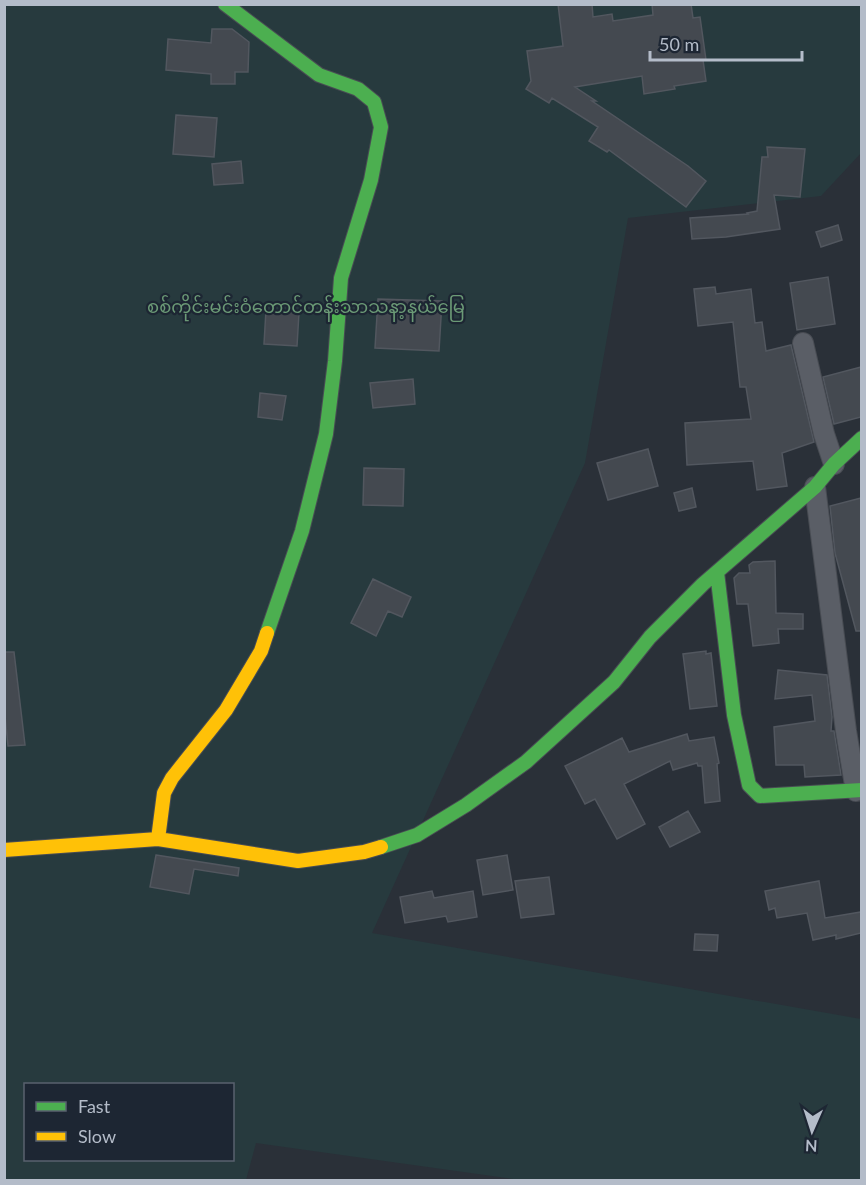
<svg xmlns="http://www.w3.org/2000/svg" width="866" height="1185" font-family="Lato,'Noto Sans Myanmar',sans-serif">
<style>
.green{fill:#273a3e;fill-rule:evenodd}
.building{fill:#444950;stroke:#52575f;stroke-width:1.5}
.lines{fill:none;stroke-linecap:round;stroke-linejoin:round}
.street-casing{stroke:#484c53;stroke-width:22}
.fast-casing{stroke:#484c53;stroke-width:16}
.slow-casing{stroke:#484c53;stroke-width:16}
.street{stroke:#5a5e66;stroke-width:20}
.fast{stroke:#4caf50;stroke-width:14}
.slow{stroke:#ffc107;stroke-width:14}
.labels{text-anchor:middle;stroke-width:4.5;stroke-linejoin:round;paint-order:stroke}
.park-label{font-size:18px;fill:#6b9a76;stroke:#1d2633}
</style>
<rect width="100%" height="100%" fill="#2a3038"/>
<path class="green" d="M5 5H861V153L821 196 628 218 585 463 372 933 861 1019V1180H521L256 1143 246 1180H5ZM26 1084H232V1160H26Z"/>
<path class="building" d="M558 4H592L593 17 612 14 613 21 653 15 652 4H691L693 18 700 17 706 60H703L706 81 674 86 675 89 644 94 642 76 575 87 596 101H592L688 166 706 181 686 207 609 150 607 152 589 141 598 127 552 98 549 103 526 89 531 81 527 51 563 46Z
M212 29H232L249 42 248 72H235V84H211V74L166 70 168 39 211 43Z
M176 115 217 118 214 157 173 154Z
M767 147 805 149 800 197 774 195 780 229 726 237 692 239 690 218 748 214 747 213 757 211 762 157H768Z
M241 161 243 183 214 185 212 164Z
M838 225 842 240 821 247 816 232Z
M828 277 835 324 797 330 790 283Z
M715 287 716 294 751 289 755 323 762 322 766 351 791 345 814 442 782 453 787 486 757 490 753 461 687 465 685 423 751 419 746 387H740L733 322 698 326 694 289Z
M378 299 442 301 439 351 375 348Z
M266 310 299 313 297 346 264 344Z
M861 367V417L834 424 823 377Z
M413 379 415 404 373 408 370 383Z
M260 393 286 396 282 420 258 417Z
M648 449 658 486 608 500 597 463Z
M364 468 404 469 403 506 363 505Z
M692 488 696 507 679 511 674 493Z
M861 498V631H856L835 553 830 506Z
M775 561 776 613 803 614V629H778L779 643 753 646 748 604H737L734 578 739 573H750L749 565 753 562Z
M373 579 411 597 402 617 388 611 376 636 351 623Z
M706 651V654L711 653 717 706 690 709 683 654Z
M4 652H14L25 745 8 746 4 706Z
M778 670 827 675 832 717 831 731H834L841 775 805 777 804 765H776L774 727 815 721 812 695 775 699Z
M687 734 689 741 714 737 719 763 717 764 720 801 705 803 702 766H698L697 763 673 770 670 761 624 784 645 824 617 839 595 799 585 804 565 766 622 738 629 752Z
M688 811 700 832 670 847 659 827Z
M156 855 239 868 238 876 194 869 189 894 150 887Z
M507 855 513 890 483 895 477 860Z
M549 877 554 914 521 918 515 881Z
M819 881 825 918 861 912V933L836 939V935L813 940 807 913 777 918 775 908 769 910 765 891Z
M432 891 434 898 473 891 477 917 448 922 446 916 405 923 400 897Z
M695 934 718 935 717 951 694 950Z"/>
<g class="lines">
<g class="street-casing">
<path id="street" d="M803 343 824 434 834 464
M815 487 846 731 856 791"/>
</g>
<g class="fast-casing">
<path id="fast" d="M225 4 319 75 358 89 374 102 381 127 371 180 341 278 335 361 326 434 302 531 267 633
M717 572 734 715 749 785 760 796 862 790
M381 847 417 835 466 805 526 762 614 682 650 637 703 584 815 487 834 464 862 438"/>
</g>
<g class="slow-casing">
<path id="slow" d="M158 839 164 793 172 778 226 710 261 651 267 633
M4 850 158 839 298 861 364 852 381 847"/>
</g>
<use href="#street" class="street"/>
<use href="#fast" class="fast"/>
<use href="#slow" class="slow"/>
</g>
<g class="labels">
<g class="park-label">
<text x="306" y="313">စစ်ကိုင်းမင်းဝံတောင်တန်းသာသနာ့နယ်မြေ</text>
</g>
</g>
<rect width="866" height="1185" fill="none" stroke="#b4bcc9" stroke-width="12"/>
<rect x="24" y="1083" width="210" height="78" fill="#1d2633" stroke="#59626f" stroke-width="1.5"/>
<rect x="36" y="1102" width="30" height="9" fill="#4caf50" stroke="#59626f" stroke-width="1.5"/>
<text x="78" y="1113" font-size="18" fill="#b4bcc9">Fast</text>
<rect x="36" y="1132" width="30" height="9" fill="#ffc107" stroke="#59626f" stroke-width="1.5"/>
<text x="78" y="1143" font-size="18" fill="#b4bcc9">Slow</text>
<g transform="translate(812 1131) rotate(183)" stroke="#1d2633" stroke-width="4.5" paint-order="stroke">
<path d="M0-4.5L10 22L0 15L-10 22Z" fill="#b4bcc9"/>
<text y="-9" font-size="16" font-weight="bold" text-anchor="middle" fill="#b4bcc9">N</text>
</g>
<path d="M650 51v9h152v-9" fill="none" stroke="#b4bcc9" stroke-width="3"/>
<text x="659" y="51" font-size="18" fill="#b4bcc9" stroke="#1d2633" stroke-width="4.5" paint-order="stroke">50 m</text>
</svg>
